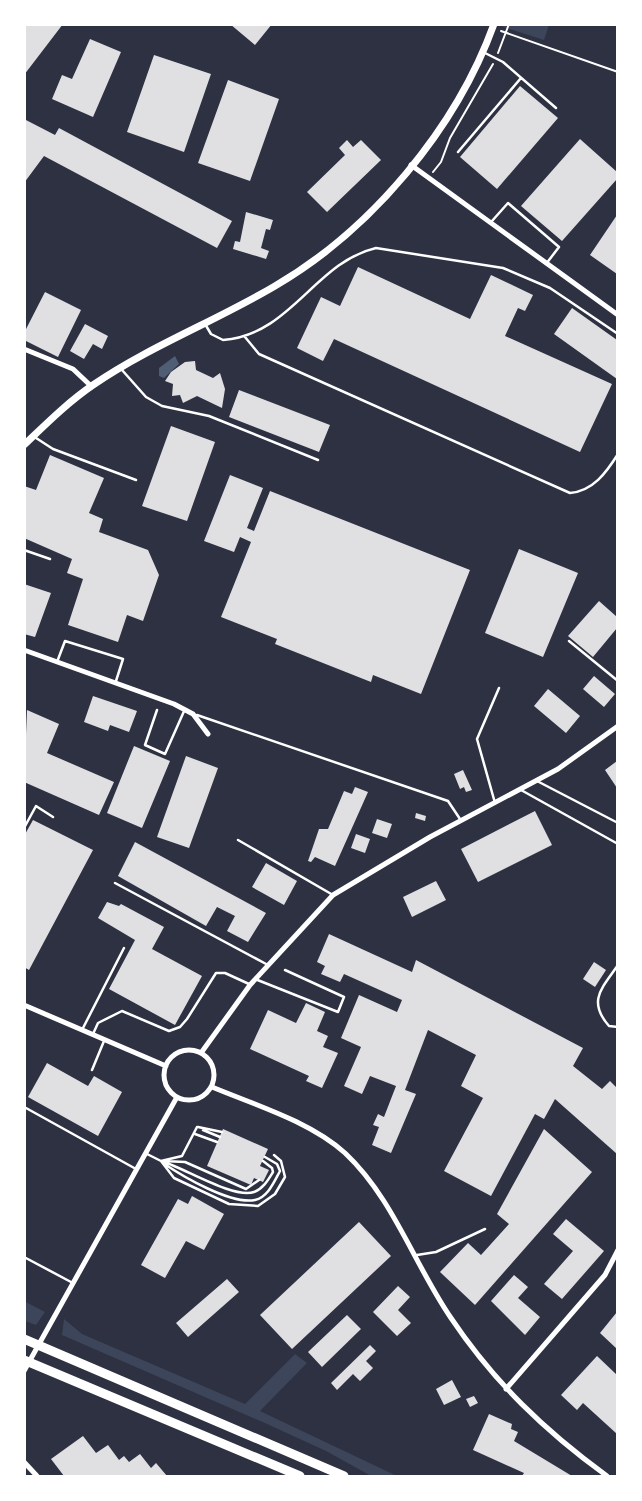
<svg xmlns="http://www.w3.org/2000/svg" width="642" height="1501" font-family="Karla,sans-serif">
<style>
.green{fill:#3c4559}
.water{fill:#4f5d75}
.building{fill:#e0e0e3}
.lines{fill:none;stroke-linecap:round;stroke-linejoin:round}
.path{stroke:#fff;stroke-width:2}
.service{stroke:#fff;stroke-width:2.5}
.minor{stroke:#fff;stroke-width:5}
.tertiary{stroke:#fff;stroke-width:7}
.trunk{stroke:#fff;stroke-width:9}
</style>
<rect width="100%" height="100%" fill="#2d3142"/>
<path class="green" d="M504 25H549L544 40 503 27Z
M24 1301 45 1312 36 1325 25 1321Z
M64 1319 82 1334 245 1404 295 1354 307 1363 260 1411 397 1476H371L326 1451 267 1424 62 1335Z"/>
<path class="water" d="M175 356 179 364 164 378 159 376V368Z"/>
<path class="building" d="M24 24H63L24 75Z
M230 24H272L255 45Z
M90 39 121 52 93 117 52 99 62 75 72 79Z
M154 55 211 74 184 152 127 132Z
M228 80 279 99 250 181 198 163Z
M520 86 558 118 497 189 460 157Z
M24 119 55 135 59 128 232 221 217 248 44 156 24 183Z
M580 139 617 172V179L562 241 521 206Z
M347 140 353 147 361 140 381 160 327 212 307 192 345 155 339 148Z
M246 212 273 220 270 230 266 229 261 248 269 251 266 259 233 249 235 241 240 242Z
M617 215V274L590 255Z
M358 267 470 319 491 275 533 295 525 311 518 308 505 336 612 384 580 452 334 339 323 361 297 348 321 297 340 306Z
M45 292 81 310 58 357 24 340V333Z
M572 308 617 340V379L554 334Z
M85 324 108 336 102 349 93 344 84 359 70 351Z
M195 361 196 370 213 378 220 373 225 389 222 408 197 396 183 403 180 395 172 396 173 384 165 381 171 372 185 362Z
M239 390 330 425 319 452 229 417Z
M171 426 215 442 187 521 142 506Z
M50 455 104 478 89 513 103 519 99 532 148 550 159 575 143 621 127 615 118 642 68 625 83 579 67 573 72 559 24 538V486L36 490Z
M230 475 263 488 247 528 254 531 270 491 470 570 421 694 373 675 371 682 275 644 277 639 221 617 251 542 240 537 234 552 204 541Z
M519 549 578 573 543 657 485 633Z
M24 584 51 593 35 637 24 634Z
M599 601 617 617V628L593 657 568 636Z
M594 676 615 694 604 707 583 689Z
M548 689 580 716 566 733 534 706Z
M93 696 137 711 129 732 110 725 108 731 84 722Z
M27 710 59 724 47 753 114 782 99 815 24 782Z
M134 746 170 761 142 828 107 813Z
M186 756 218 768 189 848 157 837Z
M617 761V788L605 770Z
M463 770 472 790 466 792 464 787 460 789 454 774Z
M355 787 368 792 335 866 315 857 311 862 308 861 319 829H328L344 791 352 794Z
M535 811 552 845 478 882 461 849Z
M416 813 426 816 425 821 415 818Z
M377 819 392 824 387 838 372 833Z
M33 820 93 850 29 970 24 967V836Z
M356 834 370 839 365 853 351 848Z
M135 842 266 913 248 942 227 931 235 916 217 907 206 926 118 876Z
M266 863 297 881 284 905 252 887Z
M436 881 446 900 412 917 403 897Z
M107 902 119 906 121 904 164 927 152 949 202 976 175 1025 109 989 135 940 98 918Z
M329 934 412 972 416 960 583 1048 573 1066 602 1089 610 1081 617 1088V1154L555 1099 544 1119 535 1114 491 1196 444 1171 483 1098 461 1086 476 1055 428 1030 405 1090 416 1094 391 1153 372 1145 379 1127 373 1125 378 1114 384 1117 396 1086 370 1076 362 1094 344 1086 361 1047 341 1038 359 995 397 1012 402 1000 344 974 340 982 321 974 325 966 317 962Z
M594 962 606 970 595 987 583 979Z
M306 1003 325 1012 317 1031 328 1036 323 1047 338 1053 322 1088 306 1081 309 1076 250 1049 268 1010 296 1023Z
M47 1063 88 1086 94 1076 122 1092 98 1136 28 1097Z
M223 1129 268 1149 260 1166 269 1170 263 1182 254 1178 251 1185 207 1166Z
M544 1129 592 1172 475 1305 440 1272 468 1243 481 1255 509 1224 497 1214Z
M192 1196 224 1214 204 1250 186 1241 165 1278 141 1265 178 1199 188 1204Z
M566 1219 604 1251 562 1299 544 1284 573 1251 553 1234Z
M359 1222 391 1256 292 1349 260 1315Z
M514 1275 528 1287 518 1298 540 1317 525 1335 491 1301Z
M227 1279 239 1292 188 1337 176 1323Z
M398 1286 410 1297 398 1310 411 1323 397 1336 373 1312Z
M617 1312V1349L600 1333Z
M347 1315 361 1329 322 1367 308 1352Z
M370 1345 376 1351 366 1361 373 1368 360 1381 353 1374 337 1390 331 1383Z
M597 1356 617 1375V1434L583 1403 577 1410 561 1395Z
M452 1380 461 1397 444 1405 436 1389Z
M474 1396 478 1403 470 1407 466 1399Z
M489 1414 512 1424 511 1429 518 1432 514 1441 572 1476H522L524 1473 473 1450Z
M83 1436 96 1453 108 1445 119 1460 124 1456 129 1462 140 1454 151 1468 156 1463 167 1476H64L51 1459Z"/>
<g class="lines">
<path class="path" d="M501 31 618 72
M498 53 509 24
M433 172 441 162 450 138 493 64"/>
<path class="service" d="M483 52 503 62 556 108
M458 152 521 78
M492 221 508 203 559 247 546 264
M205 324 211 334 223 340C291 335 315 262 376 248L503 268 550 288 618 334
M245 337 259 354 570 493C593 491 606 473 618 454
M122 370 146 397 162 406 209 416 318 460
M33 436 53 449 136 480
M24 550 50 559
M569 641 618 681
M57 662 65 641 123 659 116 681
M157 710 145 745 165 754 185 709
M197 715 448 801 460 819
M537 781 618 823
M521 790 618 844
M495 803 477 739 499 688
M24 828 36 806 53 817
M238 840 333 895
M115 883 268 965
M618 965C602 988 587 1001 609 1026L618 1027
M255 979 338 1012 344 997 285 970
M82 1030 124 948
M93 1034 98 1023 122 1011 169 1031 180 1027 187 1019 216 973H225L249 984
M24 1048V1053
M92 1070 104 1041
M26 1108 136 1169
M198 1127 222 1132
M203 1130 220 1137
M195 1134 217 1142
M147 1154 161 1161 182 1156 197 1127
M161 1161 174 1178 229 1204 258 1206 275 1194 285 1177 281 1161 274 1155
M164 1161 185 1162 246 1189 259 1180
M164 1162C186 1169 234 1199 254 1192 263 1189 268 1180 273 1172L272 1168 263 1161
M163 1163C182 1176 231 1205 255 1200 268 1197 274 1182 280 1171L277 1164 265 1157
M417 1255 436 1252 485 1229
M24 1257 71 1282"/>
<path class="minor" d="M411 165 618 315
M24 349 73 369 91 386
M24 650 174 704 193 714 208 734
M24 1005 166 1066
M164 1075a25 25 0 1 1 50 0a25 25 0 1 1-50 0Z
M201 1053 250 985 333 895 430 837 558 769 618 726
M212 1087C255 1105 309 1121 345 1153 393 1198 414 1264 451 1318 494 1382 545 1431 607 1476
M24 1371 177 1097
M506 1389 605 1275 618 1250
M24 1462 37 1476"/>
<path class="tertiary" d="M24 445C46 424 68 402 93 385 150 346 216 321 275 286 371 230 456 129 494 24"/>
<path class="trunk" d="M24 1339 344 1476
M24 1360 300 1476"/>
</g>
<rect width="642" height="1501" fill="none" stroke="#ffffff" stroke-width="52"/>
</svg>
